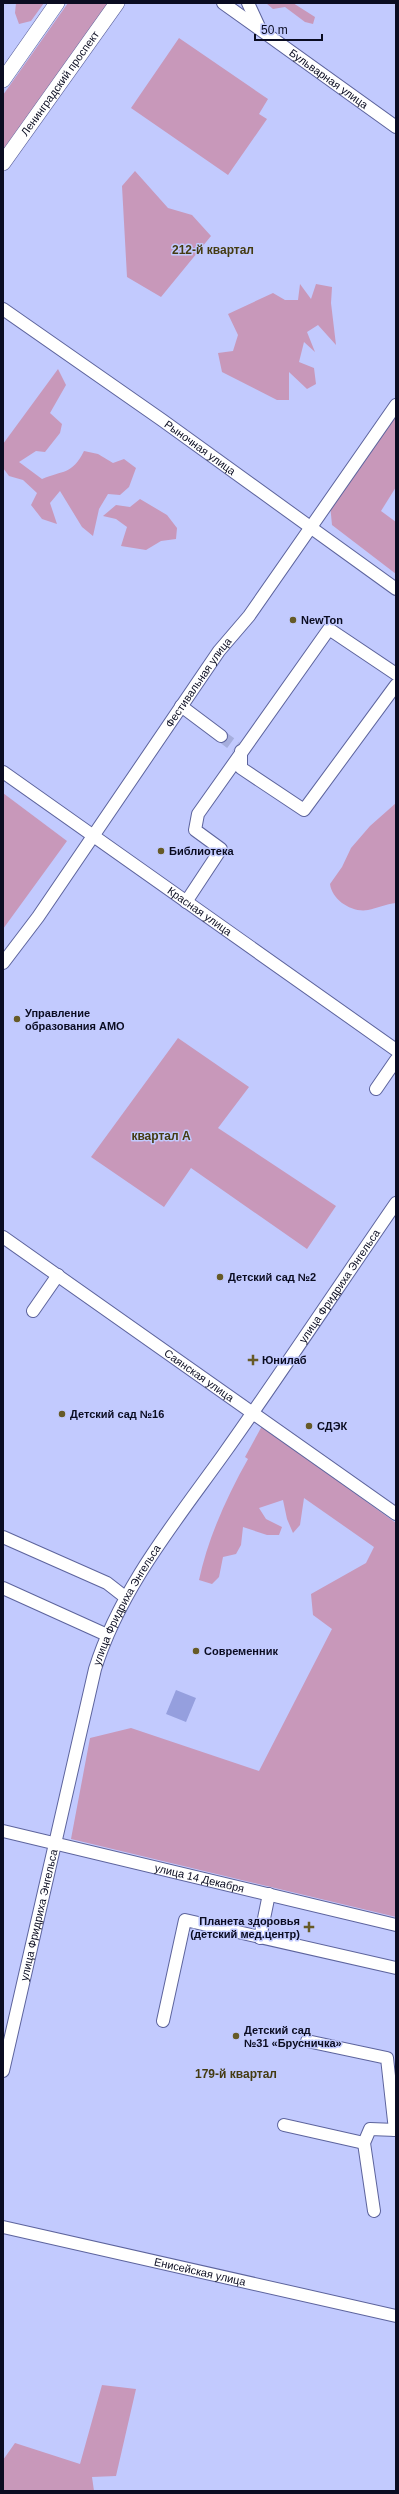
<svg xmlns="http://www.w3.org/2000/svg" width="399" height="2494" font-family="Arial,sans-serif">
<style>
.green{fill:#c898ba}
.water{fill:#959fde}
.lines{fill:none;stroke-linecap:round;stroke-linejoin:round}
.minor-tunnel{stroke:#a6aedd;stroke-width:12;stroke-dasharray:12 6;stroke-linecap:butt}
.minor-casing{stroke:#5d649d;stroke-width:14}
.major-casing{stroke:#5d649d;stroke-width:16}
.minor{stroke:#fff;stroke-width:12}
.major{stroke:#fff;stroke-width:15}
.poi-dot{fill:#665a27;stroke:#c2cafe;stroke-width:1.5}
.labels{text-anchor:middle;stroke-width:3;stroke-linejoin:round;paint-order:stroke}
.street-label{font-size:11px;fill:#0a0c21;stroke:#c2cafe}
.poi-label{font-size:11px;font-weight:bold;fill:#0a0c21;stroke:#c2cafe;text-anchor:start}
.neighbourhood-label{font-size:12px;font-weight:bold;fill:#443b11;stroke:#c2cafe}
</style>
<rect width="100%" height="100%" fill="#c2cafe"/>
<path class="green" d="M16 3H44L31 21 19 24 15 13Z
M68 3H109L3 150V95Z
M266 3H293L315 17 313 24 305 22 285 7 273 9Z
M179 38 268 99 259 114 267 119 228 175 131 108Z
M135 171 168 208 192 215 211 236 161 297 127 277 122 186Z
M300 284 311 299 316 284 332 287 331 303 336 345 318 325 307 332 315 352 304 342 299 362 314 368 316 384 307 389 289 372V400H277L222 372 218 353 233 351 238 335 228 314 273 293 285 300H298Z
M58 369 66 385 50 413 62 424 60 433 45 452 36 451 19 462 42 479C63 470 72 475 84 451L98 454 113 463 124 459 136 468 129 487 120 495 108 494 99 509 93 536 82 527 60 491 50 503 57 524 42 519 31 505 37 493 23 480 9 476 3 468V444Z
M390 414 396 418V487L381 511 396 522V574L332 525 330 504Z
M140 499 167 515 177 528 176 539 161 541 146 550 121 546 127 527 116 519 103 516 116 505 130 507Z
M3 793 67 841 3 929Z
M396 803V903C386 904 377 908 368 910 352 913 332 900 330 884L342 867 351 848 370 826Z
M178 1038 249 1087 218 1128 336 1206 307 1249 191 1168 164 1207 91 1157Z
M262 1426 396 1523V1917L71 1839 90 1738 131 1728 259 1771 332 1629 313 1615 311 1594 366 1563 374 1547 304 1498 300 1525 293 1533 287 1519 283 1500 259 1508 266 1519 282 1527 279 1535H267L243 1527 241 1545 236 1554 223 1557 219 1577 212 1584 199 1580C208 1538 227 1496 248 1459L245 1457Z
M102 2385 136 2389 116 2476 92 2477 94 2491H3V2460L15 2443 80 2464Z"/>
<path class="water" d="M176 1690 196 1698 186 1722 166 1714Z"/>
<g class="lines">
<path class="minor-tunnel" d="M221 736 236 747"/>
<g class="minor-casing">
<g id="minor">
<path id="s1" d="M223 3 396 127"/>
<path d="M248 3 260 29"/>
<path id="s2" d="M3 309 162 420 396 589"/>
<path d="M181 706 221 736"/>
<path d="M241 751V768L304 810 396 685"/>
<path id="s3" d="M3 772 396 1050"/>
<path d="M186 902 221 849 195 830 198 814 329 629 396 674"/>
<path id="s4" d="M3 963 38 917 219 651 249 616 396 405"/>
<path d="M376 1089 396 1060"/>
<path id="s5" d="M3 1237 396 1514"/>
<path d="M33 1311 58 1275"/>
<path d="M3 1537 107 1583 125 1597"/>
<path d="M3 1588 107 1635"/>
<path id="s6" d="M3 1831 396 1925"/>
<path d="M260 1938 269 1894"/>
<path d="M163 2021 185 1920 396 1968"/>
<path d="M307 2041 387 2058 395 2130"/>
<path id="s7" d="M3 2071 95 1669C120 1589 175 1522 223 1455 282 1372 338 1287 396 1203"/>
<path d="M284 2125 364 2143"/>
<path d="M374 2211 364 2143 370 2129 396 2130"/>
<path id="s8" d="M3 2227 396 2316"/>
</g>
</g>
<g class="major-casing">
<g id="major">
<path d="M3 80 57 3"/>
<path id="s9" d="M3 163 117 3"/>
</g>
</g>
<use href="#minor" class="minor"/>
<use href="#major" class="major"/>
</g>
<g class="poi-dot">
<circle cx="293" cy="620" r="4"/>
<circle cx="161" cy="851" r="4"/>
<circle cx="17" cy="1019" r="4"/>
<circle cx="220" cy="1277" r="4"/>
<path d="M251 1354h4v4h4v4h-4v4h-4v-4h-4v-4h4z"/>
<circle cx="62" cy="1414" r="4"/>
<circle cx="309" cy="1426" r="4"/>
<circle cx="196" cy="1651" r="4"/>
<path d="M307 1921h4v4h4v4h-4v4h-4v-4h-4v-4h4z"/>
<circle cx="236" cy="2036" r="4"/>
</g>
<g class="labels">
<g class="street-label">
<text dy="4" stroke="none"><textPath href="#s1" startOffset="130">Бульварная улица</textPath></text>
<text dy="4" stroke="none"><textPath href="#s9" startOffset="98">Ленинградский проспект</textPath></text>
<text dy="4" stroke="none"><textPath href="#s2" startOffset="241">Рыночная улица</textPath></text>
<text dy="4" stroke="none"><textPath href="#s4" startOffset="342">Фестивальная улица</textPath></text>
<text dy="4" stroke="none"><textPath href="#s3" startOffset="241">Красная улица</textPath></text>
<text dy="4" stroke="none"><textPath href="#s7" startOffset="868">улица Фридриха Энгельса</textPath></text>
<text dy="4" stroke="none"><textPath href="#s5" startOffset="240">Саянская улица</textPath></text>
<text dy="4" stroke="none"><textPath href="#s7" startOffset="484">улица Фридриха Энгельса</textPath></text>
<text dy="4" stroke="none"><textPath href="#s6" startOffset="202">улица 14 Декабря</textPath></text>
<text dy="4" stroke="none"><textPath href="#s7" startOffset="160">улица Фридриха Энгельса</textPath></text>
<text dy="4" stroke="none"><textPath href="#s8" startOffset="202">Енисейская улица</textPath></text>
</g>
<g class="poi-label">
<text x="301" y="624">NewTon</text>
<text x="169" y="855">Библиотека</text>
<text x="25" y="1017">Управление<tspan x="25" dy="13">образования АМО</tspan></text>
<text x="228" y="1281">Детский сад №2</text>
<text x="262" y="1364">Юнилаб</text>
<text x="70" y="1418">Детский сад №16</text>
<text x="317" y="1430">СДЭК</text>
<text x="204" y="1655">Современник</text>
<text x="300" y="1925" text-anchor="end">Планета здоровья<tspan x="300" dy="13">(детский мед.центр)</tspan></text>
<text x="244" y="2034">Детский сад<tspan x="244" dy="13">№31 «Брусничка»</tspan></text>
</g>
<g class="neighbourhood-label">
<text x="213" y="254">212-й квартал</text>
<text x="161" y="1140">квартал А</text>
<text x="236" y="2078">179-й квартал</text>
</g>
</g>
<rect width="399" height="2494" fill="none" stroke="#0a0c21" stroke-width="8"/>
<path d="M255 34v6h67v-6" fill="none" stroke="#0a0c21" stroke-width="2"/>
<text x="261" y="34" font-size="12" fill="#0a0c21" stroke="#c2cafe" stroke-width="3" paint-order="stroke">50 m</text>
</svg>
